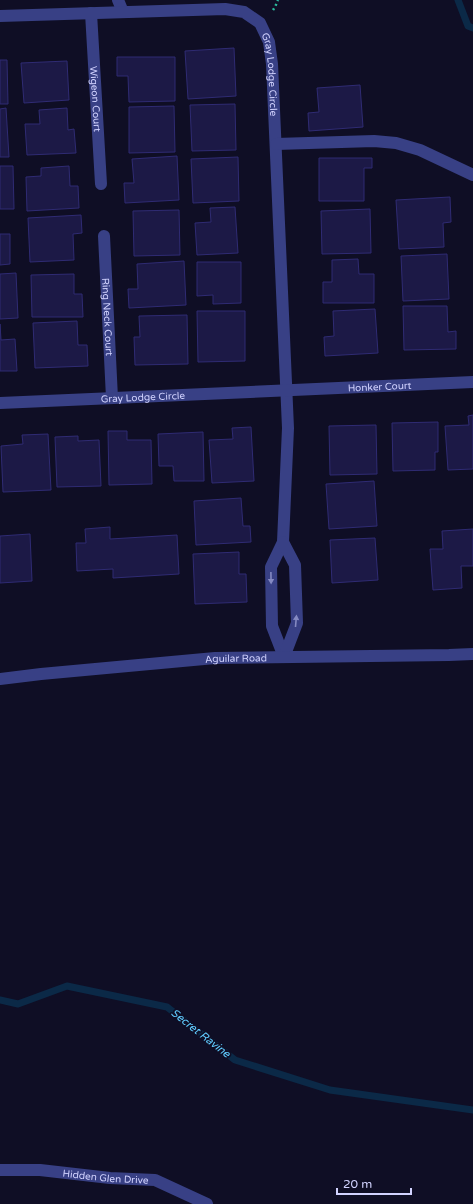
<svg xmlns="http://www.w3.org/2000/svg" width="473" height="1204" font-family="'Varela Round',sans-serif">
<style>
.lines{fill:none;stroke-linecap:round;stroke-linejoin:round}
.stream{stroke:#0b2947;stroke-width:7}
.building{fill:#1c1946;stroke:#2f2b73}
.path{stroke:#2cb99c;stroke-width:2.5;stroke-dasharray:2 3;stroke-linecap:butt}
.minor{stroke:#384085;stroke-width:12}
.oneway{fill:#858ac2}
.labels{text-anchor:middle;stroke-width:3.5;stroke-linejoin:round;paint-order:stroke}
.street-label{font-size:10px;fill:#d2d3ff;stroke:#0f0e25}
.water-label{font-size:11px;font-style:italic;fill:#60ccff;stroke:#0f0e25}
</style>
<rect width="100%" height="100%" fill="#0f0e25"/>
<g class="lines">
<path class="stream" d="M458 0 468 26 473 28
M0 1000 18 1004 67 986 167 1007 235 1060 330 1090 473 1110"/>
</g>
<path class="building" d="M234 48 236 96 188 99 185 51Z
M117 57H175V101L129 102 128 76H117Z
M0 60H7L8 104H0Z
M67 61 69 100 24 103 21 63Z
M360 85 363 127 309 131 308 113 319 112 317 88Z
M235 104 236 150 192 151 190 105Z
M174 106 175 152 129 153V107Z
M6 108 9 157H0V109Z
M67 108 68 130 74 129 76 153 27 155 25 124H40L39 110Z
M177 156 179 200 125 203 124 183H134L132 159Z
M238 157 239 201 193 203 191 159Z
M319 158H372V168H364V201H319Z
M0 166H13L14 209H0Z
M69 166 70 186H78L79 208 27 211 26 177 41 176V168Z
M450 197 451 222 443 223 444 247 399 249 396 200Z
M235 207 238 253 197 255 195 223 211 222 210 208Z
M370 209 371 253 322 254 321 211Z
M179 210 180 255 134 256 133 211Z
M81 215 82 233 73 234 74 260 30 262 28 218Z
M0 234H10V264L0 265Z
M447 254 449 299 403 301 401 256Z
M358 259 359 274H374V303H323V282H332V260Z
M184 261 186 305 129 308 128 289H138L137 264Z
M197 262H241V303L213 304V295L197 296Z
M16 273 18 318 0 319V274Z
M74 274V294H82L83 317H32L31 275Z
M403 306H447L448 332 456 331V349L404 350Z
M375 309 378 353 325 356 324 337 334 336 333 311Z
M197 311H245V361L198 362Z
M187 315 188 364 135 365 134 337H140L139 316Z
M77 321 78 345H87L88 366 35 368 33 323Z
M0 324 1 340 15 339 17 371H0Z
M473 415V469L448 470 445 426 469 425 468 416Z
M438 422V452H435V470L393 471 392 423Z
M376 425 377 474 330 475 329 426Z
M251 427 254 481 212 483 209 440 233 439 232 428Z
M108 431H127V440H151L152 484 109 485Z
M203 432 204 481H174L173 466H159L158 434Z
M48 434 51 490 3 492 1 446 23 444 22 435Z
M78 436V441L99 440 101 486 57 487 55 437Z
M374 481 377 526 329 529 326 484Z
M241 498 243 526H250L251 542 196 545 194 501Z
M110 527V539L177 535 179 574 113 578V569L77 571 76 543H86L85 529Z
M473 529V566H461L462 588 433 590 430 549H443L442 531Z
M30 534 32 581 0 583V536Z
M375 538 378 580 332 583 330 540Z
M239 552V574H246L247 602 195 604 193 554Z"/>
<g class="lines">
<path class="path" d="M273 10 275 7 278 0"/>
<g class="minor">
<path d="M118 0 123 12"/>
<path id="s1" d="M91 13 101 184"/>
<path id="s2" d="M0 16 225 9 244 12 260 23 269 42 272 64 288 428 283 542 271 567 272 626 284 657"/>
<path d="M276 144 374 141 396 143 420 150 473 175"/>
<path id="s3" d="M104 236 112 398"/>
<path id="s4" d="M0 403 473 382"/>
<path d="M283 542 295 565 297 623 284 657"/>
<path id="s5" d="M0 679 41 674 215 658 449 655 473 654"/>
<path id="s6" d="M0 1170H40L110 1178 155 1180 207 1204"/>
</g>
</g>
<defs><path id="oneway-solid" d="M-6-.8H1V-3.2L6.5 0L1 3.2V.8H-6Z"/></defs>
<g class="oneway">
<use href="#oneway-solid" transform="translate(271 578) rotate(89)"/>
<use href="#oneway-solid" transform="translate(296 621) rotate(-85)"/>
</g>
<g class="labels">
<g class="street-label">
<text dy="4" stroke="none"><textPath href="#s2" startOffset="317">Gray Lodge Circle</textPath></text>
<text dy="4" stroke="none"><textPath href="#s1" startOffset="86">Wigeon Court</textPath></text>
<text dy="4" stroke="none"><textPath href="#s3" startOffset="81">Ring Neck Court</textPath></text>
<text dy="4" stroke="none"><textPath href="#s4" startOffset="380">Honker Court</textPath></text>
<text dy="4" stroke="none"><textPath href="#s4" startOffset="143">Gray Lodge Circle</textPath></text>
<text dy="4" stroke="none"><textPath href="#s5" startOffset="237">Aguilar Road</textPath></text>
<text dy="4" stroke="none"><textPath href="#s6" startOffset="106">Hidden Glen Drive</textPath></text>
</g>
<g class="water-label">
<text transform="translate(201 1033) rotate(38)" y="4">Secret Ravine</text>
</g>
</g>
<path d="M337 1188v6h74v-6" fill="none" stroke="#d2d3ff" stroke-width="2"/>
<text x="343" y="1188" font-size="12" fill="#d2d3ff" stroke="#0f0e25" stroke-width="3" paint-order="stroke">20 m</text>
</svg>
